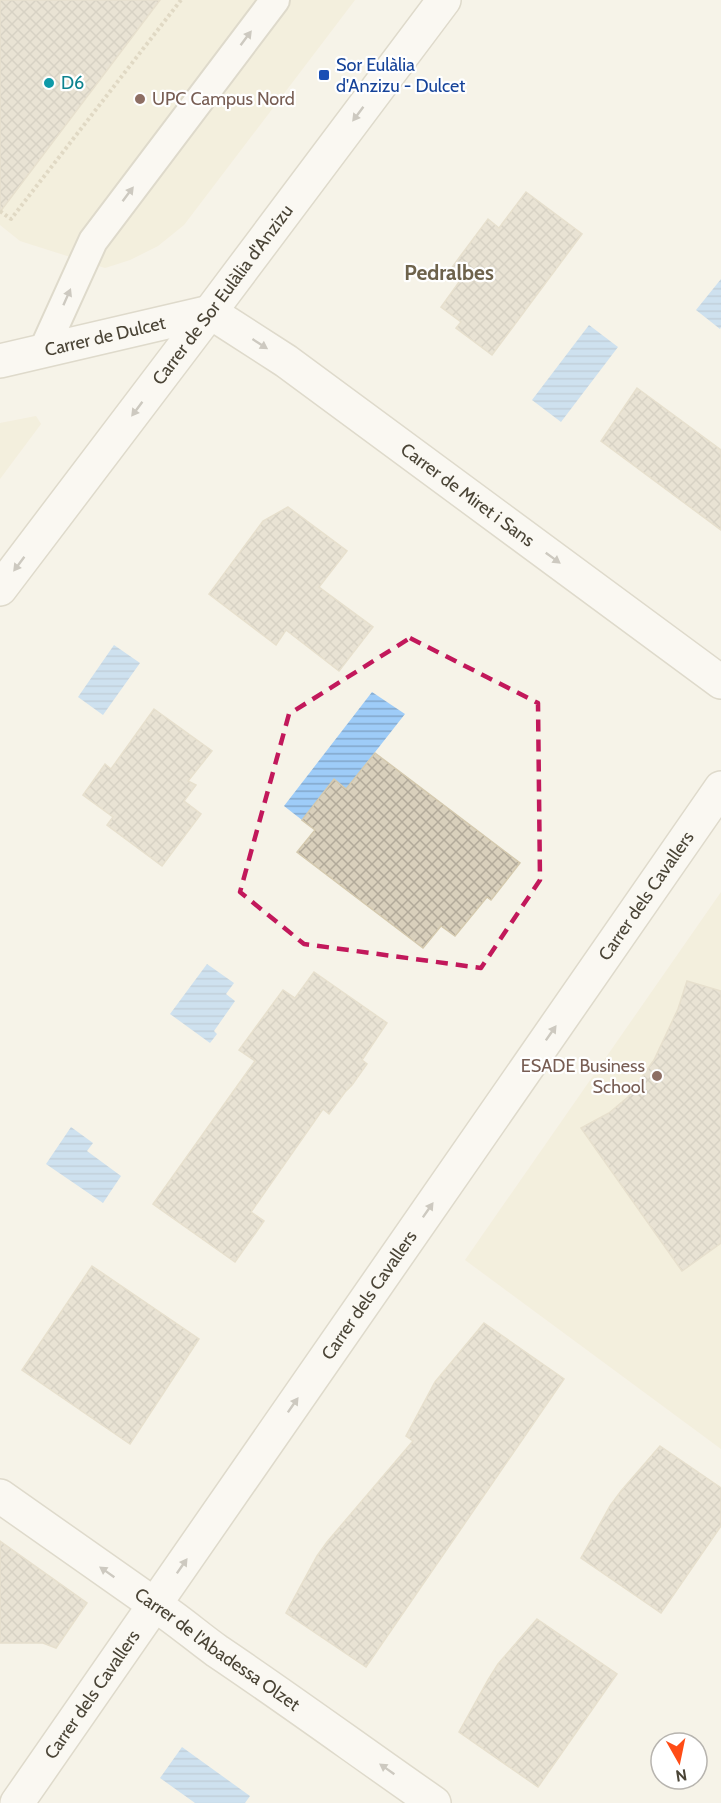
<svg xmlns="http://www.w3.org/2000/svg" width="721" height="1803" font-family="Cabin,sans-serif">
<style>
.education{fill:#f0ead0}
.water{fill:url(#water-rules)}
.building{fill:url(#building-cross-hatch);stroke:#d4c9ae;stroke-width:1.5}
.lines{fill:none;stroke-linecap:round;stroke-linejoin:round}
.service-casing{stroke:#c2bca9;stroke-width:32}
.minor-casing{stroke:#c2bca9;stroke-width:36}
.path{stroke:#c6ba99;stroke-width:4;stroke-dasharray:3 3;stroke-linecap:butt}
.service{stroke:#fff;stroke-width:28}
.minor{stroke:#fff;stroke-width:33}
.oneway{fill:#9b9890}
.marked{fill:none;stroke:#c2185b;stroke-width:4.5;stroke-dasharray:12 8;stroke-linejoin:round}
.transit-dot{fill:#1a4fb4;stroke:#fff;stroke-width:2}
.culture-dot{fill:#0f9aa8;stroke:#fff;stroke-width:2}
.education-dot{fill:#8d6e63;stroke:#fff;stroke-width:2}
.labels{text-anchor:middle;stroke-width:4.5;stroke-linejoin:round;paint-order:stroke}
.transit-label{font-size:18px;fill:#164399;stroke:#fff;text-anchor:start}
.culture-label{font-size:18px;fill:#0d838f;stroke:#fff;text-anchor:start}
.education-label{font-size:18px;fill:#785e54;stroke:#fff;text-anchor:start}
.street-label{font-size:18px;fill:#4a4436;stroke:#fff}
.quarter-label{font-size:21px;font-weight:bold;fill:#6e634c;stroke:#fff}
</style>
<defs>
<pattern id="water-rules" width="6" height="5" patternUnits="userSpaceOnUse" patternTransform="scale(1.5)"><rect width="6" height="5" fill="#9eccf8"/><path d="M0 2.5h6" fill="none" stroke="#83a7ca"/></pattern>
<pattern id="building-cross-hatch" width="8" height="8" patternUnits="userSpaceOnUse" patternTransform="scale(1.5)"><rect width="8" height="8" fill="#d9d0bc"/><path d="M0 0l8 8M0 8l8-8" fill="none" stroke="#b2aa9a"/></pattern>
</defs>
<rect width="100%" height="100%" fill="#f6f3e8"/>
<path class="education" d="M0 0H355L184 225 158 246 130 260 105 268 20 241 0 225Z
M36 416 41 424 0 479V423Z
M721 892V1449L465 1260Z"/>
<path class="water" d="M721 279V327L720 329 696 310Z
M589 325 618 347 561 422 532 400Z
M114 645 140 663 103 715 78 697Z
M372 692 405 714 346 789 334 780 302 820 284 806Z
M207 964 234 983 226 994 235 1001 214 1031 217 1034 210 1043 170 1014Z
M71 1127 93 1143 87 1151 121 1176 103 1203 46 1164Z
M182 1747 250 1796 245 1803H195L160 1778Z"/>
<path class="building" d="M0 0H160L0 212Z
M526 192 582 234 492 355 456 328 461 322 441 307 462 278 450 270 488 219 499 228Z
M637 388 721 450V530L601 441Z
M288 507 347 551 319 587 373 627 339 671 286 630 276 645 209 594 263 521Z
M154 709 212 751 188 781 196 785 184 801 201 814 162 866 107 825 113 817 83 795 105 764 111 769Z
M375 753 520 863 491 900 487 897 455 936 441 926 423 948 297 852 315 830 302 820 334 779 346 789Z
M314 972 387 1023 362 1060 367 1064 352 1085 345 1092 329 1114 323 1109 251 1212 264 1221 235 1262 153 1204 255 1061 239 1050 283 990 295 998Z
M687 981 721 991V1243L682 1271 581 1128 609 1113 628 1097 654 1060 678 1009Z
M92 1266 199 1339 130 1444 22 1370Z
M484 1323 564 1379 366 1667 286 1613 317 1556 327 1542 413 1441 406 1436 435 1382Z
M660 1446 721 1488V1526L661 1613 581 1558 610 1506 621 1491Z
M0 1541 87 1603 56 1648 43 1643H0Z
M537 1619 617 1674 538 1787 459 1732 488 1680 498 1664Z"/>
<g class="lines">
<g class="service-casing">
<path id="service" d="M43 351 93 241 275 0"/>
</g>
<g class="minor-casing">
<g id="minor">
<path id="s1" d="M210 312 286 361 721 682"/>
<path id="s2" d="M0 361 210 312"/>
<path id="s3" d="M0 589 210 312 444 0"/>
<path id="s4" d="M0 1496 155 1605C177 1619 196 1636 217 1651 290 1700 362 1753 434 1803"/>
<path id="s5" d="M17 1803 721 788"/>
</g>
</g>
<path class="path" d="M0 211 11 219 181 0"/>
<use href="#service" class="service"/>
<use href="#minor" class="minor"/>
</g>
<defs><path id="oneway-solid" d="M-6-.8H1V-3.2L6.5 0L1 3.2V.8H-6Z" transform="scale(1.5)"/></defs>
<g class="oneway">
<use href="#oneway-solid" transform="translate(246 38) rotate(-53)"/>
<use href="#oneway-solid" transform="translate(358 114) rotate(127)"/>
<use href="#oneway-solid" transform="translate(128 194) rotate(-53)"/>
<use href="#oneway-solid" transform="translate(67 297) rotate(-66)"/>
<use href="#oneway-solid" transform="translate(260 344) rotate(33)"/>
<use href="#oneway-solid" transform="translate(137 409) rotate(127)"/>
<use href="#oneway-solid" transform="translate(553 558) rotate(36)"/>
<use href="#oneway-solid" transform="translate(19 564) rotate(127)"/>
<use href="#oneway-solid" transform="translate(551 1033) rotate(-55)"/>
<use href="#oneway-solid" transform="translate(428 1210) rotate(-55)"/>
<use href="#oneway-solid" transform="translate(293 1405) rotate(-55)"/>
<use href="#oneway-solid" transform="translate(182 1566) rotate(-55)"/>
<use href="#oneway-solid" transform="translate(107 1572) rotate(-145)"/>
<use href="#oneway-solid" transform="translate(387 1769) rotate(-145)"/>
</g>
<path d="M0 0H721V1803H0ZM410 638 538 703 540 880 481 968 304 944 240 892 289 714Z" fill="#f6f3e8" fill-opacity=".55" fill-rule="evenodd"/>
<path class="marked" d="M410 638 538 703 540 880 481 968 304 944 240 892 289 714Z"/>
<rect class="transit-dot" x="318" y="69" width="12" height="12" rx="3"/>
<circle class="culture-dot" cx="49" cy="83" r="6"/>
<g class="education-dot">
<circle cx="140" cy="99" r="6"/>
<circle cx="657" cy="1076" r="6"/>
</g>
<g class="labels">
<g class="transit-label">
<text x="336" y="71">Sor Eulàlia<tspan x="336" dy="21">d'Anzizu - Dulcet</tspan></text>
</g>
<g class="culture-label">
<text x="61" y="89">D6</text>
</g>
<g class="education-label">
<text x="152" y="105">UPC Campus Nord</text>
<text x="645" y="1072" text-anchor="end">ESADE Business<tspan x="645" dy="21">School</tspan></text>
</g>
<g class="street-label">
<text dy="6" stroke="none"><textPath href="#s3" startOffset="369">Carrer de Sor Eulàlia d'Anzizu</textPath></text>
<text dy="6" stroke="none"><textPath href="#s2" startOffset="108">Carrer de Dulcet</textPath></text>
<text dy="6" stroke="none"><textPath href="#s1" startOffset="316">Carrer de Miret i Sans</textPath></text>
<text dy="6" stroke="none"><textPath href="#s5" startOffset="1104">Carrer dels Cavallers</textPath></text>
<text dy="6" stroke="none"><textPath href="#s5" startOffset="618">Carrer dels Cavallers</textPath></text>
<text dy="6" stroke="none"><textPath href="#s4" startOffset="266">Carrer de l'Abadessa Olzet</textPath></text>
<text dy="6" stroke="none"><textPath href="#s5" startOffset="132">Carrer dels Cavallers</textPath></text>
</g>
<g class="quarter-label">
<text x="449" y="280">Pedralbes</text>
</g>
</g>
<g transform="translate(679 1761) rotate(171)"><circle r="28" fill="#ffffff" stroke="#b7b4af" stroke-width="1.5"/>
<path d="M0-4.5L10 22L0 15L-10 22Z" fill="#ff4c16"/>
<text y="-9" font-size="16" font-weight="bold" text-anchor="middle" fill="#4a4436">N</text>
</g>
</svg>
